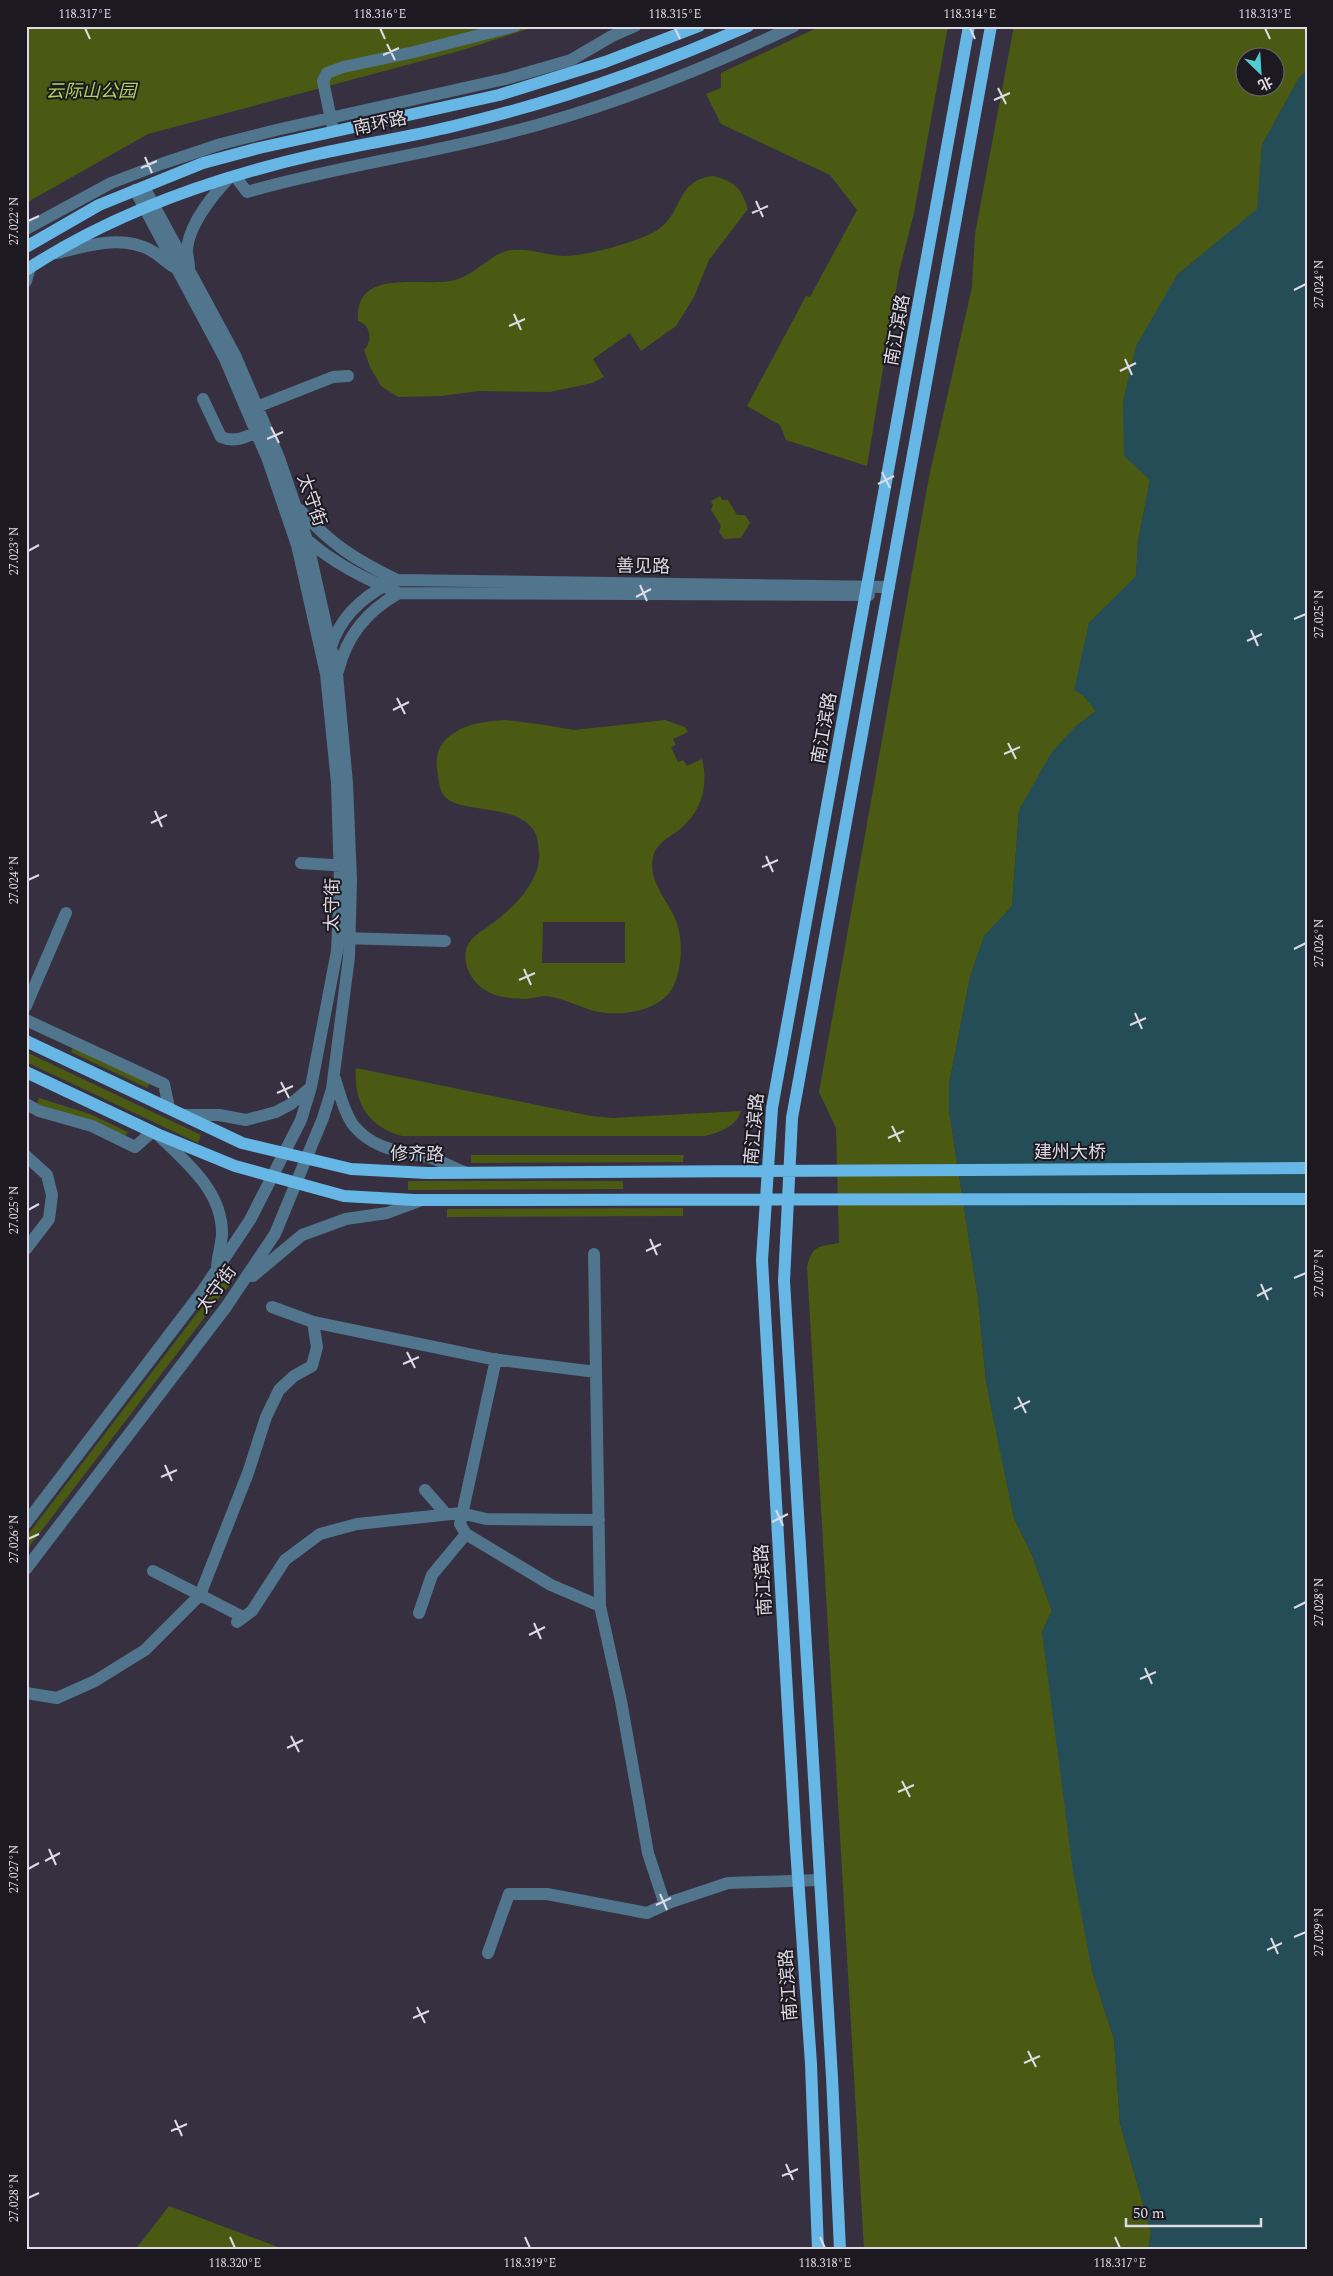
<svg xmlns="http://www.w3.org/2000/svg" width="1333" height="2276" font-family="Spectral,'Noto Sans SC',serif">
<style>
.green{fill:#4a5a13;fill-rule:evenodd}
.water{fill:#244d57}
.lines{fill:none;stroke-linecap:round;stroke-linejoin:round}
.minor{stroke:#50758c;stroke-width:12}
.major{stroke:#66b6e6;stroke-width:12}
.ticks{fill:none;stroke:#dedbe5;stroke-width:2}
.labels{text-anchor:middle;stroke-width:4;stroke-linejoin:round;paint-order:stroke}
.park-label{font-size:18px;font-style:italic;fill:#b3d257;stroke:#1c1921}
.street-label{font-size:18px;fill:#dedbe5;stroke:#1c1921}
.neatline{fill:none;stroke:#dedbe5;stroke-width:2}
.ticks-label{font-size:12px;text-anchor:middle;fill:#dedbe5}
</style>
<rect width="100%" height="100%" fill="#363040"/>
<path class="green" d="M26 26H537L463 50 148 134 26 203Z
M821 26H948L914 213 899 272 867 466 786 440 780 425 747 406 806 296 810 297 857 210 830 175 721 124 706 94 721 88V73Z
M1014 26H1307V70L1299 78 1262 145 1258 209 1177 275 1150 480 1138 541 1136 577 1089 623 1084 696 1096 711 1075 727 1019 810 1012 906 984 937 970 977 949 1085V1110L978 1298 986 1381 1014 1518 1032 1555 1052 1611 1042 1632 1092 1971 1114 2039 1120 2123 1151 2232 1148 2250H864L807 1267C813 1244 819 1247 839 1243L836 1128 819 1092 929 477 972 287 975 234ZM1246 58H1276V88H1246Z
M713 176C735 182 741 187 748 209L709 260 694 297 676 326 641 351 630 333 593 359 604 377 592 383 550 392 479 391 441 396 398 397 381 386 370 367 364 350C373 342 371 324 358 321 354 264 427 290 458 279 477 273 493 252 511 250 528 248 547 255 564 256 586 256 637 242 656 231 684 214 675 180 713 176Z
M720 496 722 500H728L737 515H745L750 523 741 538 724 539 719 532 721 526 711 510 713 505 711 501Z
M505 720 539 724 574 730 665 720 685 727 688 732 673 739 676 745 671 747 678 762 683 760 687 766 702 759C709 787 701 812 679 830 667 839 656 843 653 858 648 880 667 900 675 918 684 938 682 969 673 987 660 1012 619 1017 594 1011 580 1007 567 1000 552 997 544 995 534 998 526 999 507 999 486 996 474 980 467 972 463 957 467 947 471 936 484 930 493 923 514 907 541 881 539 853 538 844 538 835 532 828 510 801 452 816 441 791 439 784 438 776 437 769 435 753 440 742 454 733 468 723 488 721 505 720ZM543 922H625V963H542Z
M74 1045 151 1082 147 1088 71 1052Z
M26 1052 201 1135 198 1143 26 1062Z
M356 1068 591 1116 613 1118 741 1111C736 1127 720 1132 705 1136H402C368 1127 353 1102 356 1068Z
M39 1098 90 1114 128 1132 125 1137 47 1108 37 1104Z
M471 1155H684L683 1162 471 1163Z
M408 1181H623V1189L408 1190Z
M683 1208V1216L447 1217V1209Z
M230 1270 237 1275 26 1551V1537Z
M169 2206 286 2250H135Z"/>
<path class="water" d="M1307 70V2250H1148L1151 2232 1120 2123 1114 2039 1092 1971 1073 1871 1042 1632 1052 1611 1032 1555 1014 1518 997 1437 986 1381 978 1298 949 1110V1085L970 977 984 936 1012 906 1019 810 1051 753 1075 727 1096 711 1084 696 1074 690 1089 623 1136 576 1138 541 1150 480 1124 456 1123 401 1136 346 1177 275 1257 209 1262 145 1299 78Z"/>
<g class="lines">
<path class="minor" d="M332 124 323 81 327 73 343 67 414 52 515 26
M235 176 247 192C330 168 416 156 499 135 602 110 698 72 794 26
M26 229 111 183 161 164 221 144 276 130 509 78 571 60 612 36 635 26
M57 253C87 246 122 234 152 251 159 255 166 262 174 267
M189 267C189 262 187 256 187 251 188 226 212 196 229 178
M26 281 30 267
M203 399 221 437C237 444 249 435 264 429
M249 410 333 377 348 376
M300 510C332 545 354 559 397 580L889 587
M305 538C333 563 365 579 399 593L869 595
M331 647C340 618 361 598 388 584
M338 671C347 635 367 611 399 593
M301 863 348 866
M341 938 445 941
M26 1006 66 913
M26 1020 164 1084 169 1108
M335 1079C340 1094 344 1113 354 1126 375 1151 402 1151 431 1158 442 1161 453 1168 464 1172
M26 1104 39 1111 92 1126 135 1147 152 1132
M183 1115H219L246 1120 276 1112 291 1104 311 1087
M157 1134C186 1162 223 1191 222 1235 221 1245 218 1256 217 1266
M26 1156 47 1175 52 1195 49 1219 26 1249
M594 1254 600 1606 621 1701 648 1853 665 1905
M253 1276 302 1235 346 1219 387 1213 422 1200
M272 1307 313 1322 492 1359 596 1372
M496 1359 460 1524 466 1534 551 1585 600 1606
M425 1490 446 1514
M26 1523 201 1293 250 1220 301 1120 311 1087 337 951 340 882 337 783 326 674 297 545 268 460 225 359 135 190
M26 1569 226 1307 275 1234 323 1118 332 1089 349 957 351 880 347 783 337 674 307 540 279 458 235 355 144 187
M153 1571 243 1617
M419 1613 432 1575 466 1534
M237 1622 252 1611 285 1560 320 1534 357 1524 461 1513 486 1519 599 1520
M26 1693 57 1698 95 1681 145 1650 200 1595 248 1473 266 1417 279 1390 294 1376 312 1366 317 1347 313 1322
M488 1953 509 1894H547L647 1913 671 1902 728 1883 819 1880"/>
<path class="major" d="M26 247 99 205 203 163 259 148 499 95 605 62 699 26
M26 270C114 212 216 177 318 154 363 144 409 137 454 126 555 102 653 68 748 26
M26 1041 242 1143 351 1169 427 1173 1307 1168
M26 1072 157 1134 235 1166 344 1196 414 1200 1307 1199
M818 2250 811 2064 796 1848 762 1260 772 1108 969 26
M840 2250 832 2077 784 1281 792 1118 991 26"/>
</g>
<path class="ticks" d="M85 28 90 39M380 28 385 39M675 28 680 39M970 28 975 39M1265 28 1270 39M387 44 395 60M383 55 399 48M998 88 1006 104M994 100 1010 93M145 157 152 173M141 168 157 161M756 201 763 217M752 213 768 206M28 221 39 216M1294 290 1306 284M514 314 521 330M509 326 525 319M1125 359 1132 375M1120 371 1136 363M271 427 279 443M267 439 283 432M882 472 890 488M878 484 894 476M28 551 39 545M640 585 647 601M636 597 651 589M1294 619 1306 614M1251 630 1258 646M1247 641 1262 634M397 698 405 714M393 710 409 702M1008 743 1016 759M1004 754 1020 747M155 811 162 827M151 823 167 815M766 856 773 872M762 867 778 860M28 880 39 875M1294 949 1306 943M524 969 531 985M519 980 535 973M1135 1013 1142 1029M1130 1025 1146 1018M281 1082 289 1098M277 1093 293 1086M892 1126 900 1142M888 1138 904 1131M28 1210 39 1204M650 1239 657 1255M646 1251 661 1244M1294 1278 1306 1273M1261 1284 1268 1300M1257 1296 1272 1288M407 1352 415 1368M403 1364 419 1357M1018 1397 1026 1413M1014 1409 1030 1401M165 1465 172 1481M161 1477 177 1470M776 1510 783 1526M772 1522 788 1514M28 1539 39 1534M1294 1608 1306 1602M534 1623 541 1639M529 1635 545 1627M1145 1668 1152 1684M1140 1679 1156 1672M291 1736 299 1752M287 1748 303 1740M902 1781 910 1797M898 1792 914 1785M49 1849 56 1865M45 1861 60 1853M28 1869 39 1863M660 1894 667 1910M656 1905 671 1898M1294 1937 1306 1932M1271 1938 1278 1954M1267 1950 1282 1943M417 2007 425 2023M413 2018 429 2011M1028 2051 1036 2067M1024 2063 1040 2056M175 2120 182 2136M171 2131 187 2124M786 2164 793 2180M782 2176 798 2169M28 2198 39 2193M230 2237 235 2248M525 2237 530 2248M820 2237 825 2248M1115 2237 1120 2248"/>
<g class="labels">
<g class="park-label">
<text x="91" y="97">云际山公园</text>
</g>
<g class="street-label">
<text transform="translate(380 123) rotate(-12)" y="6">南环路</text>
<text transform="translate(897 330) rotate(-80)" y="6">南江滨路</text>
<text transform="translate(312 500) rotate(71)" y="6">太守街</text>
<text transform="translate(643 566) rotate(1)" y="6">善见路</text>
<text transform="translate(824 728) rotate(-80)" y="6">南江滨路</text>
<text transform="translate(332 905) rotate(-89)" y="6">太守街</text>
<text transform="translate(754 1129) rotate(-85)" y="6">南江滨路</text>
<text x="1070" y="1158">建州大桥</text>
<text transform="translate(417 1154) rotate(1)" y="6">修齐路</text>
<text transform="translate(216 1289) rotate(-54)" y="6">太守街</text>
<text transform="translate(763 1580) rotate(-93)" y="6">南江滨路</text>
<text transform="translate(788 1985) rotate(-94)" y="6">南江滨路</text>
</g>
</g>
<rect width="1333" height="2276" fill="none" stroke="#1c1921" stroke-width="55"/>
<g transform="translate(1260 72) rotate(155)"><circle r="24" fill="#1c1921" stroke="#6a676f"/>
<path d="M0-4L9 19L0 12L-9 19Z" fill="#51ccd5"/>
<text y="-8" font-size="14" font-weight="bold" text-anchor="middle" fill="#dedbe5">北</text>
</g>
<path d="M1126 2218v8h135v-8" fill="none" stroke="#dedbe5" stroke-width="2.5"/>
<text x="1133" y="2218" font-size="15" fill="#dedbe5" stroke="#1c1921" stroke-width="4" paint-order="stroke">50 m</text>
<rect x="28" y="28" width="1278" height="2220" class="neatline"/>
<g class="ticks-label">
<text x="85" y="18">118.317°E</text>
<text x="380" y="18">118.316°E</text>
<text x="675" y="18">118.315°E</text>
<text x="970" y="18">118.314°E</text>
<text x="1265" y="18">118.313°E</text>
<text transform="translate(14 221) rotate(-90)" y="4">27.022°N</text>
<text transform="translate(1319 284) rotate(-90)" y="4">27.024°N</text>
<text transform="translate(14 551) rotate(-90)" y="4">27.023°N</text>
<text transform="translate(1319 614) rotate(-90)" y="4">27.025°N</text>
<text transform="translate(14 880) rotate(-90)" y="4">27.024°N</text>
<text transform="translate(1319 943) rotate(-90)" y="4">27.026°N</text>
<text transform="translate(14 1210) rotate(-90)" y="4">27.025°N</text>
<text transform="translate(1319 1273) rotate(-90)" y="4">27.027°N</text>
<text transform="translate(14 1539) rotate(-90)" y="4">27.026°N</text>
<text transform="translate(1319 1602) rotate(-90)" y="4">27.028°N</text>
<text transform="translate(14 1869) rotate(-90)" y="4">27.027°N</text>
<text transform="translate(1319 1932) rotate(-90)" y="4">27.029°N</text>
<text transform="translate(14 2198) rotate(-90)" y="4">27.028°N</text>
<text x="235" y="2267">118.320°E</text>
<text x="530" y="2267">118.319°E</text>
<text x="825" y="2267">118.318°E</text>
<text x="1120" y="2267">118.317°E</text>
</g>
</svg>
